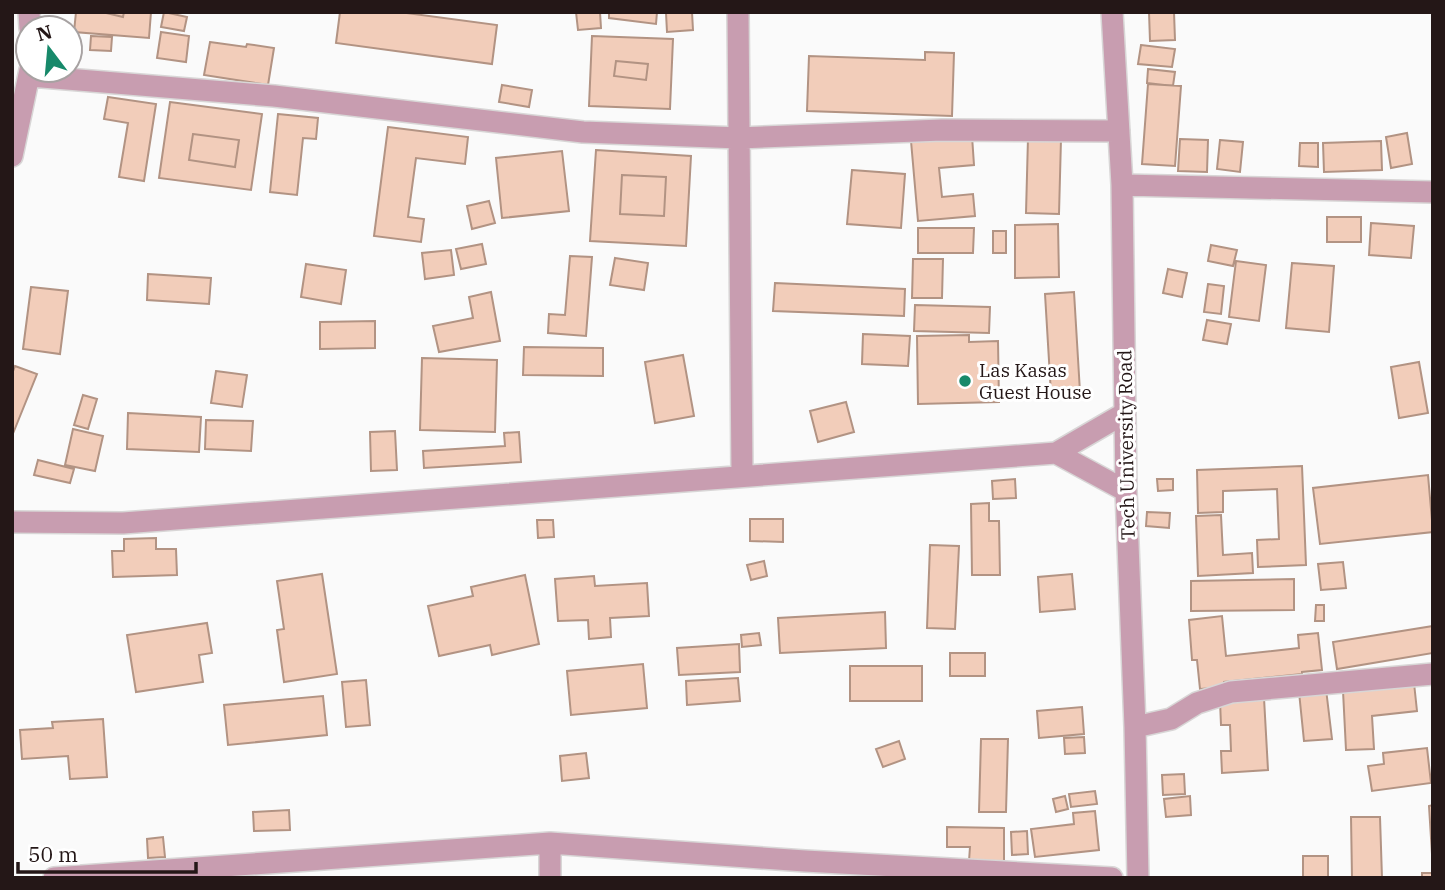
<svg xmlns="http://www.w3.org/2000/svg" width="1445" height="890" font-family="'IBM Plex Serif',serif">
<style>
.building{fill:#f2cdba;stroke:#b29383;stroke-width:2;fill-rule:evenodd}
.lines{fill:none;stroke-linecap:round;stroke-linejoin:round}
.minor-casing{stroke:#d8d6d6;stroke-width:24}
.minor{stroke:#c89db0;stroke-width:21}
.poi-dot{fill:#17896a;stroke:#fff;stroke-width:2.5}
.labels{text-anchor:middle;stroke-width:6;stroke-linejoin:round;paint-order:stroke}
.poi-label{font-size:19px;fill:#241717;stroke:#fff;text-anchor:start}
.street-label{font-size:19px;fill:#241717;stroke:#fff}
</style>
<rect width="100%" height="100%" fill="#fafafa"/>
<path class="building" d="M76 12H102L123 17 124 12H151L149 38 74 32Z
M102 12H124L123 17Z
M164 12 187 17 184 31 161 27Z
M340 12H399L497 25 492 64 336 43Z
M576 12H600L601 28 578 30Z
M609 12H657L656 24 609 18Z
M692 12 693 30 667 32 666 13Z
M1149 12H1174L1175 40 1150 41Z
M161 32 189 36 186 62 157 58Z
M91 36 112 37 111 51 90 50Z
M592 36 673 39 670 109 589 106ZM616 61 648 64 646 80 614 76Z
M210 42 246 47 247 44 274 48 268 85 204 75Z
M1141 45 1175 49 1172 67 1138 64Z
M925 52 954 53 952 116 807 111 809 56 925 60Z
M616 61 648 64 646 80 614 76Z
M1148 69 1175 72 1173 86 1147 83Z
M1148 84 1181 86 1175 166 1142 164Z
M502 85 532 90 529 107 499 102Z
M108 97 156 104 144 181 119 177 128 123 104 119Z
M170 102 262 114 251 190 159 178ZM193 134 239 140 235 167 189 160Z
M278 114 318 118 316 139 303 138 297 195 270 192Z
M388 127 468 137 465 164 416 158 408 217 424 219 421 242 374 236Z
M1407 133 1412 164 1391 168 1386 137Z
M193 134 239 140 235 167 189 160Z
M972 136 974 165 939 168 942 197 973 194 975 216 918 221 911 141Z
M1028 138 1061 139 1059 214 1026 213Z
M1180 139 1208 140 1207 172 1178 171Z
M1220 140 1243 142 1240 172 1217 169Z
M1381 141 1382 170 1324 172 1323 143Z
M1300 143H1318V167L1299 166Z
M596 150 691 156 686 246 590 241ZM622 175 666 177 664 216 620 214Z
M562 151 569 211 502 218 496 158Z
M852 170 905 174 901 228 847 224Z
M622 175 666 177 664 216 620 214Z
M489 201 495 223 472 229 467 206Z
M1327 217H1361V242H1327Z
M1371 223 1414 226 1411 258 1369 255Z
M1058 224 1059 277 1015 278V225Z
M918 228H974L973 253H918Z
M993 231H1006V253H993Z
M482 244 486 264 461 269 456 249Z
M1211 245 1237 250 1233 266 1208 261Z
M451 250 454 275 425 279 422 253Z
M570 256 592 257 586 336 548 333 549 314 565 315Z
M615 258 648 263 644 290 610 285Z
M913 259H943L942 298H912Z
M1236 261 1266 265 1259 321 1229 317Z
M1292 263 1334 266 1329 332 1286 328Z
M306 264 346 270 341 304 301 297Z
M1168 269 1187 273 1182 297 1163 293Z
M148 274 211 278 209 304 147 300Z
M775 283 905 289 904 316 773 311Z
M1208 284 1224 286 1221 314 1204 312Z
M31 287 68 291 60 354 23 349Z
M491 292 500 341 439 352 433 326 473 318 469 297Z
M1074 292 1080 392 1051 394 1045 294Z
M915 305 990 307 989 333 914 331Z
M1207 320 1231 324 1227 344 1203 340Z
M375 321V348L320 349V322Z
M863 334 910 336 908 366 862 364Z
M969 335V342L998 341 999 402 918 404 917 336Z
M524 347 603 348V376L523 375Z
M683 355 694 416 655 423 645 362Z
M422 358 497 360 495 432 420 430Z
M1419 362 1428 413 1399 418 1391 367Z
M15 366 37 374 12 436V374Z
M216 371 247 375 242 407 211 403Z
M83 395 97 399 88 429 74 425Z
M846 402 854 432 818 442 810 411Z
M128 413 201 417 199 452 127 449Z
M206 420 253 421 251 451 205 449Z
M73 429 103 436 95 471 65 465Z
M395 431 397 470 371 471 370 432Z
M519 432 521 462 424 468 423 451 505 446 504 433Z
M38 460 74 469 70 483 34 475Z
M1302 466 1306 565 1258 567 1257 540 1279 539 1277 489 1223 491V512L1198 513 1197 470Z
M1428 475 1433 532 1320 544 1313 488Z
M1015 479 1016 498 993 499 992 481Z
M1157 479H1173V490L1158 491Z
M989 503V521H999L1000 575H972L971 504Z
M1147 512 1170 513 1169 528 1146 526Z
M1221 515 1223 555 1252 553 1253 573 1198 576 1196 516Z
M750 519H783V542L750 541Z
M537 520H553L554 537 538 538Z
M156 538V549H176L177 575 113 577 112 551H124V539Z
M930 545 959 546 955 629 927 628Z
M764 561 767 576 751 580 747 565Z
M1343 562 1346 588 1321 590 1318 564Z
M322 574 337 674 284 682 277 630 284 629 277 581Z
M1072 574 1075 609 1040 612 1038 577Z
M525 575 539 644 492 655 490 645 439 656 428 606 473 596 471 587Z
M594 576 595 586 647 583 649 616 610 618 611 637 589 639 588 620 558 621 555 579Z
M1294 579V610L1191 611V581Z
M1316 605H1324V621H1315Z
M885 612 886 648 780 653 778 618Z
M1222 616 1226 656 1299 648 1298 635 1318 633 1322 670 1302 672V674L1224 682V687L1200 689 1197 660H1192L1189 620Z
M207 623 212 653 199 655 203 682 136 692 127 635Z
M1433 626V653L1337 669 1333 642Z
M759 633 761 645 742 647 741 635Z
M739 644 740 672 679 675 677 648Z
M950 653H985V676H950Z
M643 664 647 708 571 715 567 671Z
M850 666H922V701H850Z
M738 678 740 701 687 705 686 681Z
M366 680 370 725 346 727 342 682Z
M1414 683 1417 711 1372 716 1374 749 1346 750 1343 691Z
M1326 689 1332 739 1304 741 1299 692Z
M323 696 327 735 228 745 224 705Z
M1264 698 1268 770 1222 773 1221 751H1231L1230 725H1221L1220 701Z
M1082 707 1084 734 1039 738 1037 711Z
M103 719 107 777 70 779 68 756 22 759 20 730 53 728 52 722Z
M1084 737 1085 753 1065 754 1064 738Z
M981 739H1008L1006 812H979Z
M899 741 905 759 883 767 876 749Z
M1427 748 1431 783 1372 791 1368 766 1384 764 1383 753Z
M586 753 589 778 562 781 560 756Z
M1184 774 1185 794 1163 795 1162 775Z
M1095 791 1097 804 1071 807 1069 794Z
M1065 796 1068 809 1056 812 1053 799Z
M1190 796 1191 815 1166 817 1164 799Z
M1433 805V870L1429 806Z
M289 810 290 830 254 831 253 812Z
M1095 811 1099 850 1035 857 1031 829 1074 824 1073 813Z
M1351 817H1380L1382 878H1352Z
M947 827 1004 828V862L969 861 970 847H947Z
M1027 831 1028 854 1012 855 1011 832Z
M163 837 165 857 148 858 147 839Z
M1303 856H1328V878H1303Z
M1422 873H1433V878H1422Z"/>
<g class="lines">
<g class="minor-casing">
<path id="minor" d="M29 12 30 28
M738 12 742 475
M1112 12 1122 185 1126 491 1135 727 1138 878
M30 76 274 96 583 132 739 138 942 130 1119 131
M12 156 30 70
M1122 185 1433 192
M1056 453 1126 491
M12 522 123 523 1056 453 1125 413
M1135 727 1171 719 1197 703 1231 692 1433 674
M54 878 550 843 805 861 1112 878
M550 878V843"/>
</g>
<use href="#minor" class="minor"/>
</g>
<circle class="poi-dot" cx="965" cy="381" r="7"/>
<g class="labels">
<g class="poi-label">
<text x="979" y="377">Las Kasas<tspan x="979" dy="22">Guest House</tspan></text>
</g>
<g class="street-label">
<text transform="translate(1126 445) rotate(-91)" y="7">Tech University Road</text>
</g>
</g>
<rect width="1445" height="890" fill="none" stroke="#241717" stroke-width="28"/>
<g transform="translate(49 49) rotate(344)"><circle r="33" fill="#ffffff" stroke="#a7a2a2" stroke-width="2"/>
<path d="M0-5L12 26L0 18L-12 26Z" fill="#17896a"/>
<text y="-10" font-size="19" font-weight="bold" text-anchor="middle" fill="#241717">N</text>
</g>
<path d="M18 862v10h178v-10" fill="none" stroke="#241717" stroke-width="3.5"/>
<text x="28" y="862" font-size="21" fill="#241717" stroke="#ffffff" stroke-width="5" paint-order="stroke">50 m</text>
</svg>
